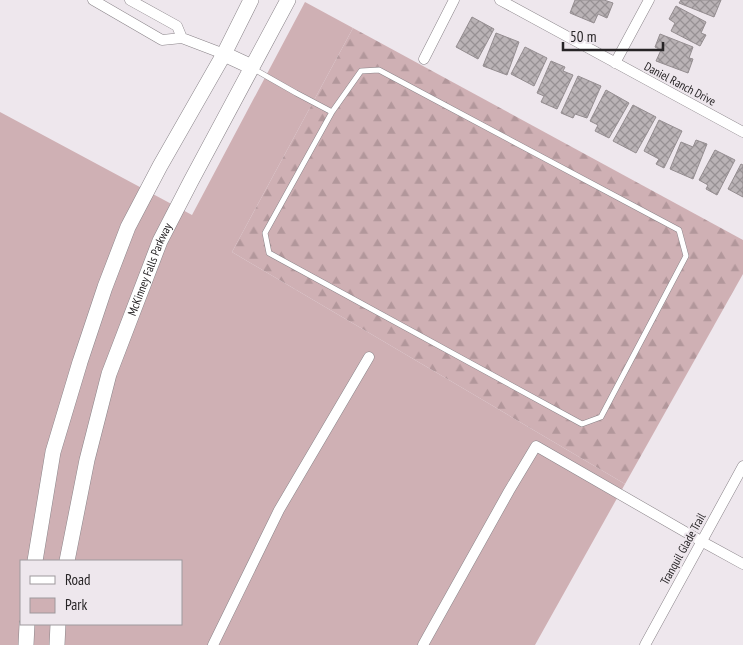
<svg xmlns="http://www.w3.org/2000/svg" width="743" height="645" font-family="'PT Sans Narrow',sans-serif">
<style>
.green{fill:#cfb0b4;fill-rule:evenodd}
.forest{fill:url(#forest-firs)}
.building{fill:url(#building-cross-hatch);stroke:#948d90}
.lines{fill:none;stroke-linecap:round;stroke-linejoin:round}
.service-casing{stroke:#898388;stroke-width:6}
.minor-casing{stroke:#898388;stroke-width:11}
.secondary-casing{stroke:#898388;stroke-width:16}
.service{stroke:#fff;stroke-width:5}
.minor{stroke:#fff;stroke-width:10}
.secondary{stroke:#fff;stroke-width:15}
.labels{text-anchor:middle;stroke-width:4;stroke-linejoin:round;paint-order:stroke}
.street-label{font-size:12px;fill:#272426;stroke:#eee7ed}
</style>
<defs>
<pattern id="forest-firs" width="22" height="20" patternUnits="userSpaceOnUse" patternTransform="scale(1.25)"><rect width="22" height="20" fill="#cfb0b4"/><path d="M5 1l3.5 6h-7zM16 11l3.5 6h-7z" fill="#b2979b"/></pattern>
<pattern id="building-cross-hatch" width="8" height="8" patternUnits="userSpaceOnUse" patternTransform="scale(1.25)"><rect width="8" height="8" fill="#bab3b6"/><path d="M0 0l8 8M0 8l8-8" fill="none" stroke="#979194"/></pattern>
</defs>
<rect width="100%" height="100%" fill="#eee7ed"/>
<path class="green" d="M305 2 353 28 232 252 625 484 535 645H0V112L192 215ZM21 561H181V624H21Z"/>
<path class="forest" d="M353 28 743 240V274L625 484 232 252Z"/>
<path class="building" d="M575 0H604L613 3 607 18 598 14 594 23 570 13Z
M681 0H721L714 17 679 3Z
M676 6 706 22 701 33 706 35 700 46 671 31 675 23 669 19Z
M472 17 494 29 478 59 456 47Z
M496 33 519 42 507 75 483 66Z
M660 34 693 47 689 58 693 59 688 73 656 61 661 50 655 47Z
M525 47 547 58 534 86 511 74Z
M551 61 565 67 563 71 573 75 557 109 541 102 544 96 537 93Z
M578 76 601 86 587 118 575 114 573 118 561 113Z
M606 90 629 103 609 138 595 131 598 125 590 121Z
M633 105 656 117 636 153 613 141Z
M659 120 682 131 664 168 656 164 659 159 644 151Z
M696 140 707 144 693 179 670 169 681 142 693 147Z
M715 150 735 160 717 195 706 189 708 185 699 180Z
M741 164 743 165V197L728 189Z"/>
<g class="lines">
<g class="service-casing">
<path id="service" d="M252 68 296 93 332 112 361 71 379 70 679 230 686 256 601 417 582 424 269 253 265 233 332 112"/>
</g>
<g class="minor-casing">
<path id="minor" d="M93 0 162 40 182 38 224 54
M130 0 177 26 182 38
M500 0 743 132
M424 59 454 0
M615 63 649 0
M213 645 279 510 369 357
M423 645 509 491 536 446 701 541 743 564
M645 645 743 466"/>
</g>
<g class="secondary-casing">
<g id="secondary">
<path d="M224 54 252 67"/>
<path d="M35 561 53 452 80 362 105 287 128 227 160 166 224 54 251 0"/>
<path id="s1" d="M67 561 87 460 109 374 160 241 191 181 288 0"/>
<path d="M26 645 27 624"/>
<path d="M57 645 58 624"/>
</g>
</g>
<use href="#service" class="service"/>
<use href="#minor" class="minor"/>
<use href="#secondary" class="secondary"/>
</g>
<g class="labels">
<g class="street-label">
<text transform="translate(680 84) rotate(28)" y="4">Daniel Ranch Drive</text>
<text dy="4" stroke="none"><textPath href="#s1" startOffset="304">McKinney Falls Parkway</textPath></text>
<text transform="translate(683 549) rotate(-61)" y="4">Tranquil Glade Trail</text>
</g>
</g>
<rect x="20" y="560" width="162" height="65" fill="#eee7ed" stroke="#9e999d"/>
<rect x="30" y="576" width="25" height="8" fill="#ffffff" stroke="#9e999d"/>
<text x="65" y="585" font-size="15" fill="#272426">Road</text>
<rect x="30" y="598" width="25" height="15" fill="#cfb0b4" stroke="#9e999d"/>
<text x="65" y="610" font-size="15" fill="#272426">Park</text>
<path d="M563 42v8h100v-8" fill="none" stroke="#272426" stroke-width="2.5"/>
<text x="570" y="42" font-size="15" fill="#272426" stroke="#eee7ed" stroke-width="4" paint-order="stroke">50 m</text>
</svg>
